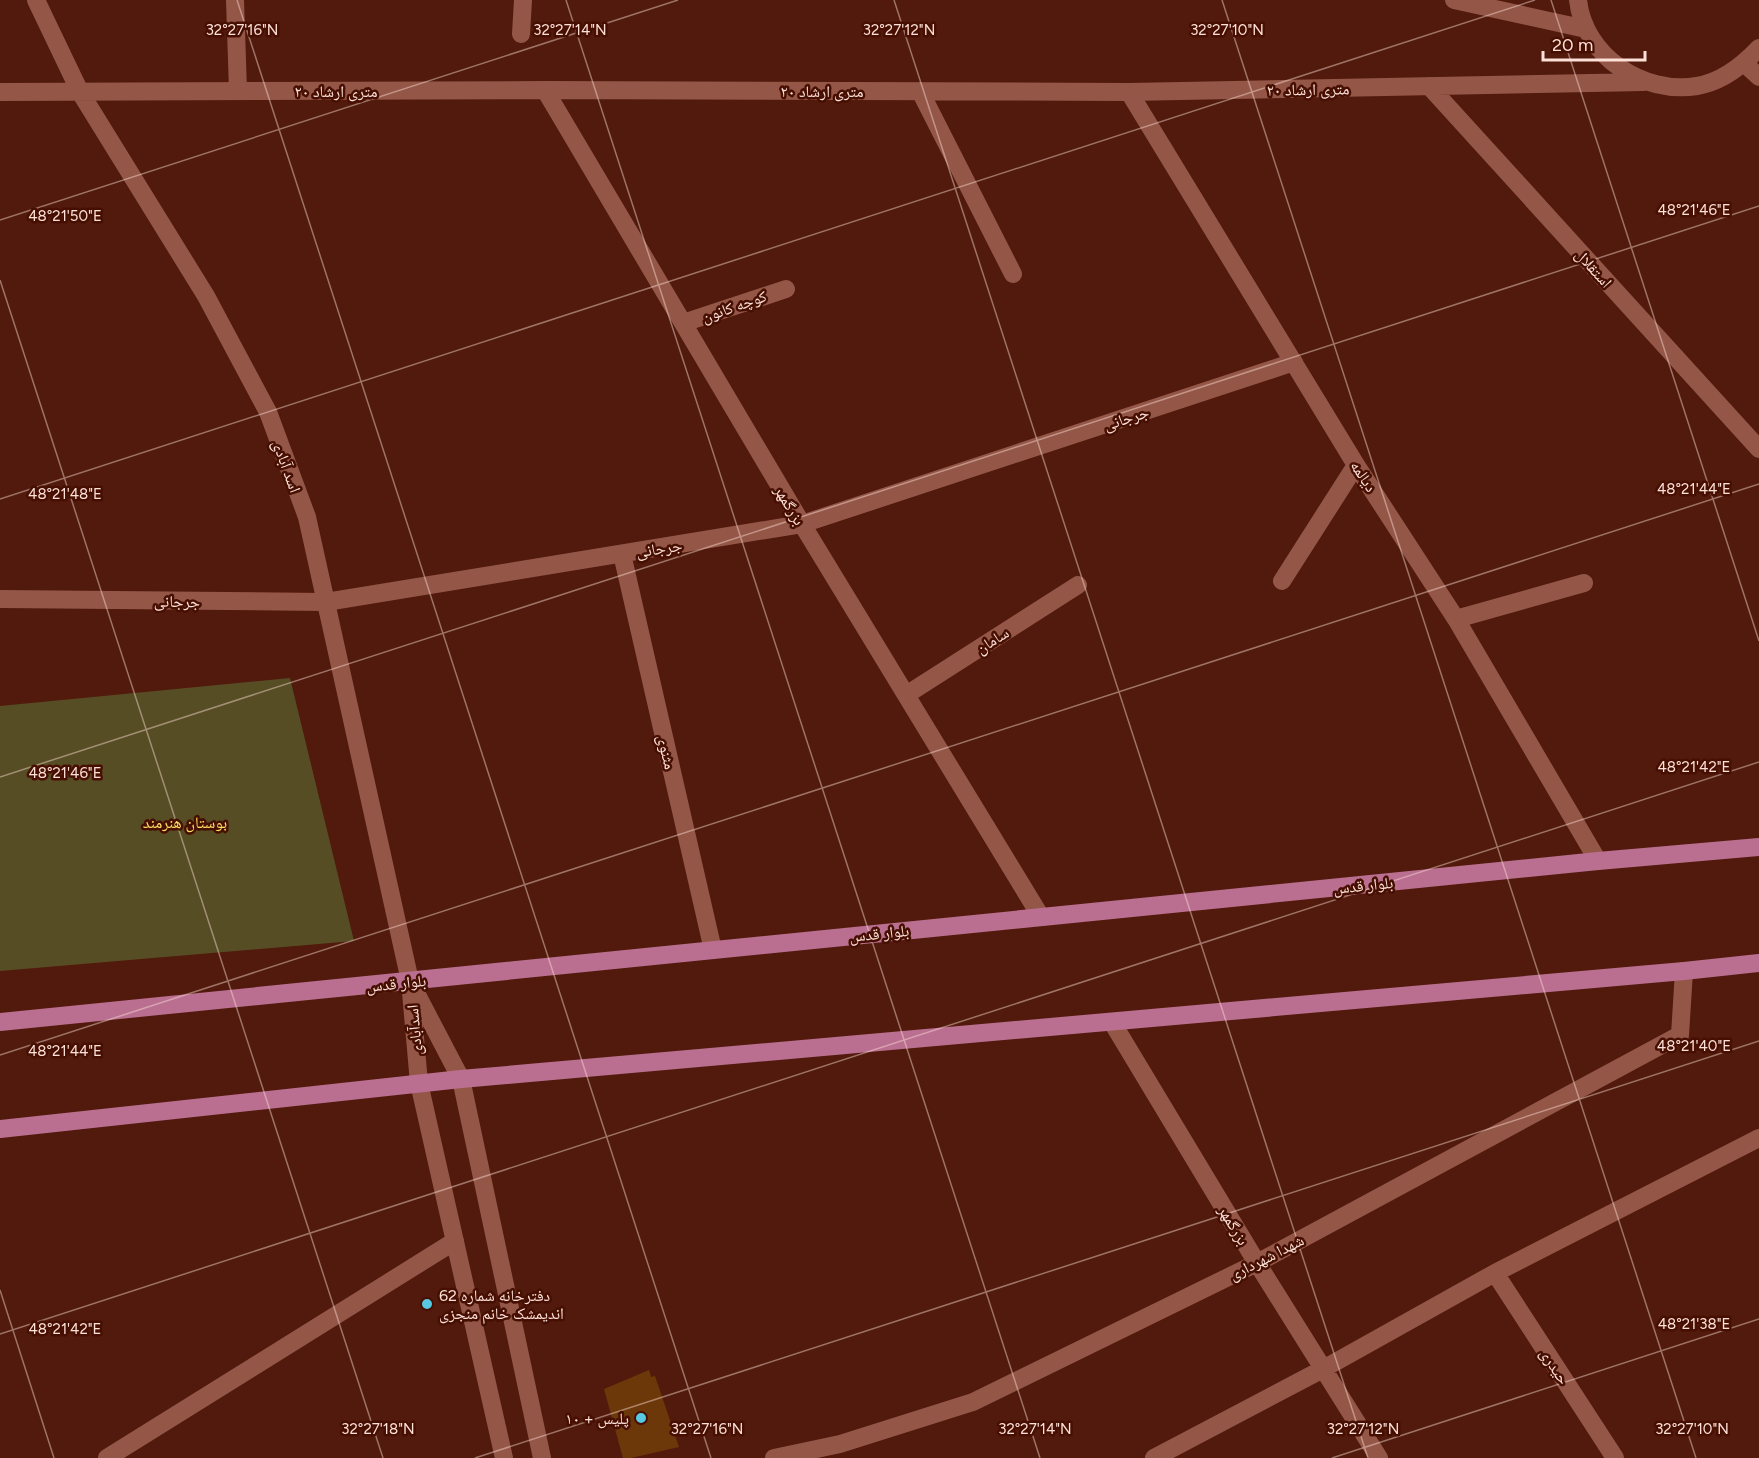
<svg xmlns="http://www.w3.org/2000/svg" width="1759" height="1458" font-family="Figtree,'Noto Naskh Arabic',sans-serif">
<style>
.green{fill:#574d24}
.building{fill:#6d3809}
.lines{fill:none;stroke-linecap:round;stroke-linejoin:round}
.minor{stroke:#945747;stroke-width:18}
.major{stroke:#ba6f90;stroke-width:18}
.ticks{fill:none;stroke:#fde0d8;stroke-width:1.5;stroke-opacity:0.45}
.poi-dot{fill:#58c9e3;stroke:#460f02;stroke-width:2}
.labels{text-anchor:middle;stroke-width:5;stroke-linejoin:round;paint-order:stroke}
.street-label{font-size:16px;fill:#fde0d8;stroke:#460f02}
.park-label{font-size:16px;fill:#ffe062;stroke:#460f02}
.poi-label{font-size:16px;fill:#fde0d8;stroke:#460f02;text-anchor:start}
.ticks-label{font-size:15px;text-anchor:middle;fill:#fde0d8;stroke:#460f02;stroke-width:5;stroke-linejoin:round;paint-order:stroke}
</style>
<rect width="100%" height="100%" fill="#511a0c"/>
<path class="green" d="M290 678 354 941 0 971V706Z"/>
<path class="building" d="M649 1370 651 1377 655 1376 679 1447 631 1458H623L604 1389Z"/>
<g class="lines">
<path class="minor" d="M36 0 80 92 206 296 268 412 307 517 410 981 419 1083 504 1458
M235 0 238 91
M1454 0 1586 29
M1578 0C1584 56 1643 95 1697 86 1722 82 1742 66 1759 48
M521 34 523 0
M1745 64 1759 77
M1429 86 1759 449
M545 90 802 524 1041 917
M920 91 1013 274
M0 92 545 90 1129 92 1644 82
M1129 92 1356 465 1456 619 1598 861
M683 323 786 289
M622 554 713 950
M1282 581 1356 465
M0 599 326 602 802 524 1294 362
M1456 619 1584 583
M906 695 1078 585
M415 991 461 1079 542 1458
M1112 1022 1257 1263 1379 1458
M1495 1273 1615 1458
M107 1458 455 1241
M774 1458 840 1444 973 1402 1257 1263 1680 1035 1684 971
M1154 1458 1323 1369 1495 1273 1759 1138"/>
<path class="major" d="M0 1022 1598 861 1759 847
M0 1129 461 1079 1684 971 1759 963"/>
</g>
<path class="ticks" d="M237 0 711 1458M566 0 1040 1458M894 0 1368 1458M1222 0 1696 1458M1551 0 1759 641M0 220 678 0M0 280 383 1458M0 499 1535 0M0 777 1759 206M0 1055 1759 484M0 1290 54 1458M0 1334 1759 762M475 1458 1759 1041M1332 1458 1759 1319"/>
<g class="poi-dot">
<circle cx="427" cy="1304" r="6"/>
<circle cx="641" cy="1418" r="6"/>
</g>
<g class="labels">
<g class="street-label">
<text transform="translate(1308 89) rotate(-1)" y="6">۲۰ متری ارشاد</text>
<text x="336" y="97">۲۰ متری ارشاد</text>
<text x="822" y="97">۲۰ متری ارشاد</text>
<text transform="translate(1594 268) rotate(48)" y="6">استقلال</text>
<text transform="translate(734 306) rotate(-19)" y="6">کوچه کانون</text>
<text transform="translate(1126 418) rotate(-18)" y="6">جرجانی</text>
<text transform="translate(287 466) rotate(70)" y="6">اسد آبادی</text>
<text transform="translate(1364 476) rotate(57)" y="6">دیالمه</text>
<text transform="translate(790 505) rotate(59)" y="6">بزرگمهر</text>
<text transform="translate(659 548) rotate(-9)" y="6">جرجانی</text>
<text transform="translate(177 601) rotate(1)" y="6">جرجانی</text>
<text transform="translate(992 640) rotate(-32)" y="6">سامان</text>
<text transform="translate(667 752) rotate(77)" y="6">مثنوی</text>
<text transform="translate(1363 885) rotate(-6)" y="6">بلوار قدس</text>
<text transform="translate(879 933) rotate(-6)" y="6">بلوار قدس</text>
<text transform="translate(396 983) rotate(-6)" y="6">بلوار قدس</text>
<text transform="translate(414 1030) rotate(-95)" y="6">اسدآبادی</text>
<text transform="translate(1234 1225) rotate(59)" y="6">بزرگمهر</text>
<text transform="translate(1266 1257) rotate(-27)" y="6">شهدا شهرداری</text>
<text transform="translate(1555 1366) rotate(57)" y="6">حیدری</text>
</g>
<g class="park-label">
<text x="185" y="828">بوستان هنرمند</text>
</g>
<g class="poi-label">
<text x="439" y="1301">دفترخانه شماره 62<tspan x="439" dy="18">اندیمشک خانم منجزی</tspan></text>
<text x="629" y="1424" text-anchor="end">پلیس + ۱۰</text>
</g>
</g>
<g class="ticks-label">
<text x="242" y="35">32°27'16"N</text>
<text x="570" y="35">32°27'14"N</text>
<text x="899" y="35">32°27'12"N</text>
<text x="1227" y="35">32°27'10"N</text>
<text x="1694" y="215">48°21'46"E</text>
<text x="65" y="221">48°21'50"E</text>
<text x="1694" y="494">48°21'44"E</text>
<text x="65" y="499">48°21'48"E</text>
<text x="1694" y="772">48°21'42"E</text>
<text x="65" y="778">48°21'46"E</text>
<text x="1694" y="1051">48°21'40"E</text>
<text x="65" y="1056">48°21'44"E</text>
<text x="1694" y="1329">48°21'38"E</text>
<text x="65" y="1334">48°21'42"E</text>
<text x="378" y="1434">32°27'18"N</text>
<text x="707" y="1434">32°27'16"N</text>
<text x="1035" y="1434">32°27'14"N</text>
<text x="1363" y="1434">32°27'12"N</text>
<text x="1692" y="1434">32°27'10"N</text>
</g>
<path d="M1543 51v9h102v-9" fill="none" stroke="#fde0d8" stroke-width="3"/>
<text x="1552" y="51" font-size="18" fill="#fde0d8" stroke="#460f02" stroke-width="4.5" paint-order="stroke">20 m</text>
</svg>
